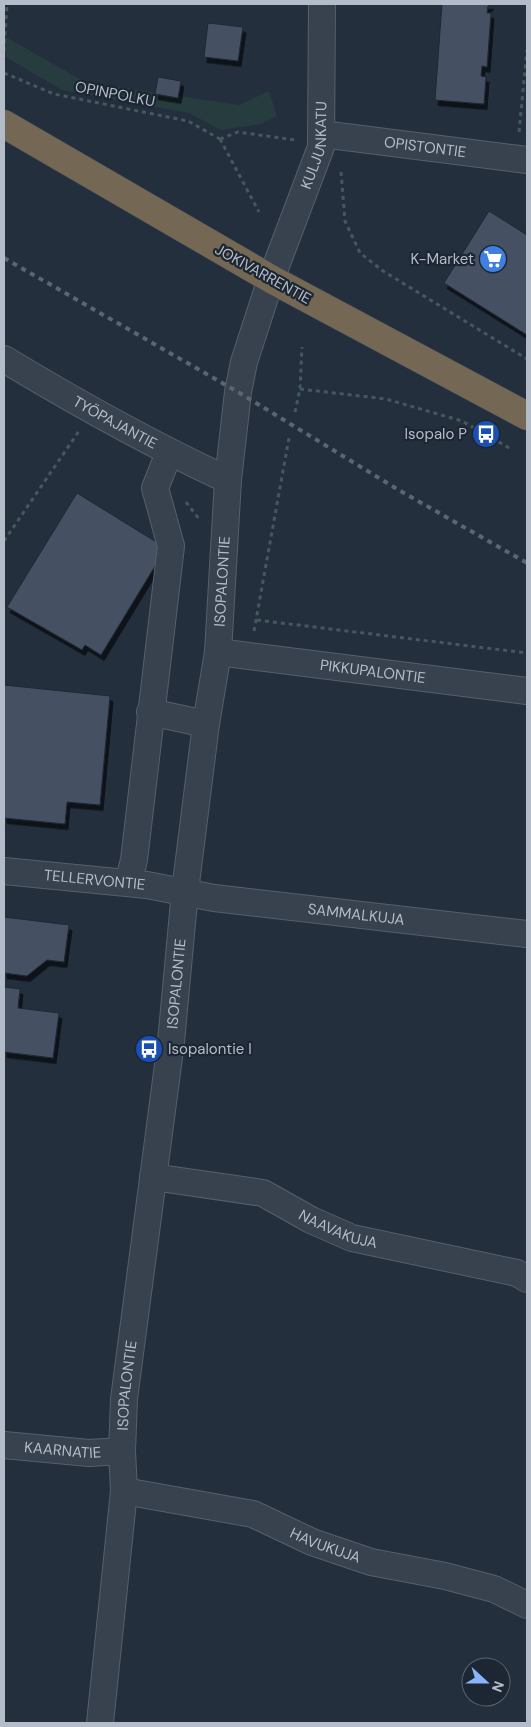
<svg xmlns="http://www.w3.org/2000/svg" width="531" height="1727" font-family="'DM Sans',sans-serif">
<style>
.green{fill:#263c3f}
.building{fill:#455162;stroke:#1f2835;filter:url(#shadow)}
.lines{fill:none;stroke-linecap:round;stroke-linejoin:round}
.minor-casing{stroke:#565f6c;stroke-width:28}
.highway-casing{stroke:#434c59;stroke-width:29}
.path{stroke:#44595c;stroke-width:3;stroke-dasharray:4 4;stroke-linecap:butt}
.minor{stroke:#38414e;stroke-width:26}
.highway{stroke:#746855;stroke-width:28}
.rail{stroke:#5a6575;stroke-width:4;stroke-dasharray:5 5;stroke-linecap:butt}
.labels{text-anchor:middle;stroke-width:4.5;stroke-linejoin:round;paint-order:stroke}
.street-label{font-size:15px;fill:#b4bcc9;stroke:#1d2633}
.poi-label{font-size:15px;fill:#b4bcc9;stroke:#1d2633;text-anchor:end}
</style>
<defs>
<filter id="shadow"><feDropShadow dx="3" dy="5.5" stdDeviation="0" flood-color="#0009"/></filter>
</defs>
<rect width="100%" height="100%" fill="#242f3e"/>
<path class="green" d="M4 36 85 82 239 105 269 91 277 116 261 124 221 130 189 113 62 90 4 56Z"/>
<path class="building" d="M442 4H491L488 6 487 13H491L487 67 482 66 481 76 486 77 484 104 435 100Z
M208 23 243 27 238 61 204 57Z
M158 77 181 81 178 98 155 94Z
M489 211 527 235V335L444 283Z
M77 493 166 548 101 655 85 645 82 650 7 607Z
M4 685 110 696 100 805 67 802 65 824 4 818Z
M4 917 69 925 64 962 47 960 27 976 4 973Z
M4 987 20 989 18 1008 59 1013 53 1058 4 1052Z"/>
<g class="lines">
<g class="minor-casing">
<g id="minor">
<path id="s1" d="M322 134 527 160"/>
<path id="s2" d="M4 359C77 403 150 444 228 480"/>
<path id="s3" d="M218 652 527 691"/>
<path d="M150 712 206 724"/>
<path id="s4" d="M4 871 147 885 214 898 527 934"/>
<path d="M128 883 134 860 171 546 155 488 169 453"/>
<path id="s5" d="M153 1177 263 1193 311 1220 352 1238 517 1273 527 1279"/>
<path id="s6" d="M4 1445 89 1453 122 1451"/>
<path id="s7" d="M124 1491 253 1514 312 1542 371 1562 445 1576 494 1589 527 1605"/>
<path id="s8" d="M100 1723 124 1491 122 1451 124 1399 171 1042 185 891 206 724 218 652 228 480 238 392 244 362 271 279 321 147 322 4"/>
</g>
</g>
<g class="highway-casing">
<path id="highway" d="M4 124 271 279 527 416"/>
</g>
<path class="path" d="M4 51 7 4
M4 73 54 94 188 121 220 139
M519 132 527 50
M220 139 238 132 295 140
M220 139 259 212
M341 172 345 221 360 253 383 271 527 359
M300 389 386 399 462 421 509 448
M295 412 300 389 302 347
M186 502 199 519
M4 541 79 431
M257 620 527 653
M254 631 289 438"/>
<use href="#minor" class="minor"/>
<use href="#highway" class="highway"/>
<path class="rail" d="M4 258 238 392 397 489 527 563"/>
</g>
<defs>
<g id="supermarket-disc" transform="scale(1.4375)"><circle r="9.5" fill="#3f7fe0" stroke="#1d2633"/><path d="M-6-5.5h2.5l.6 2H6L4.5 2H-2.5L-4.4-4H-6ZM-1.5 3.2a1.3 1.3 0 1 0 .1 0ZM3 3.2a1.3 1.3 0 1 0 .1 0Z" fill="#fff"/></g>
<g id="bus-disc" transform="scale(1.4375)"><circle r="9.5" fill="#1a4fb4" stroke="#1d2633"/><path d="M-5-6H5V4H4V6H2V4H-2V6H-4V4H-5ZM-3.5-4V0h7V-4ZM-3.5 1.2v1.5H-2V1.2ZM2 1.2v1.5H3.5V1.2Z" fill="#fff"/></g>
</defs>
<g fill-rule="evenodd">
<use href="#supermarket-disc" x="493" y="259"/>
<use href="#bus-disc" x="486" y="434"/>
<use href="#bus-disc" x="149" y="1049"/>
</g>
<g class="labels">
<g class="street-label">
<text transform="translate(115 94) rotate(11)" y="5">OPINPOLKU</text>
<text dy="5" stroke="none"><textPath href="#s8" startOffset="1599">KULJUNKATU</textPath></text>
<text dy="5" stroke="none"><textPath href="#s1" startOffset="104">OPISTONTIE</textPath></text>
<text transform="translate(263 274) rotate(29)" y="5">JOKIVARRENTIE</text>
<text dy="5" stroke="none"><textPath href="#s2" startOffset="128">TYÖPAJANTIE</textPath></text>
<text dy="5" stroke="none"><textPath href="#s8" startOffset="1149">ISOPALONTIE</textPath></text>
<text dy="5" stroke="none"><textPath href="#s3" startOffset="156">PIKKUPALONTIE</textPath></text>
<text dy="5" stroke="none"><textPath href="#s4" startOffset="91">TELLERVONTIE</textPath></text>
<text dy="5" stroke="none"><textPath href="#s4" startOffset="355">SAMMALKUJA</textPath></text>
<text dy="5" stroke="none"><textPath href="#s8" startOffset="744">ISOPALONTIE</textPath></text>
<text dy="5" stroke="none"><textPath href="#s5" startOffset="195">NAAVAKUJA</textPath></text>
<text dy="5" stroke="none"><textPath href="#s8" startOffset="339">ISOPALONTIE</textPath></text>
<text dy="5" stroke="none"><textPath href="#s6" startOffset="59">KAARNATIE</textPath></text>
<text dy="5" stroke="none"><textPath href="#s7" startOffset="210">HAVUKUJA</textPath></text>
</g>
<g class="poi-label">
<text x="474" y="264">K-Market</text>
<text x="467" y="439">Isopalo P</text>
<text x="168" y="1054" text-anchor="start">Isopalontie I</text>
</g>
</g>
<rect width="531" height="1727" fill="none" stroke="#b4bcc9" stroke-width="10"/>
<g transform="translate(486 1682) rotate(111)"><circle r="24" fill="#1d2633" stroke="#59626f"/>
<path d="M0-4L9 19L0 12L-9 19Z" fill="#8ab4f8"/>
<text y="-8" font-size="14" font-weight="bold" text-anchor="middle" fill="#b4bcc9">N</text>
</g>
</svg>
